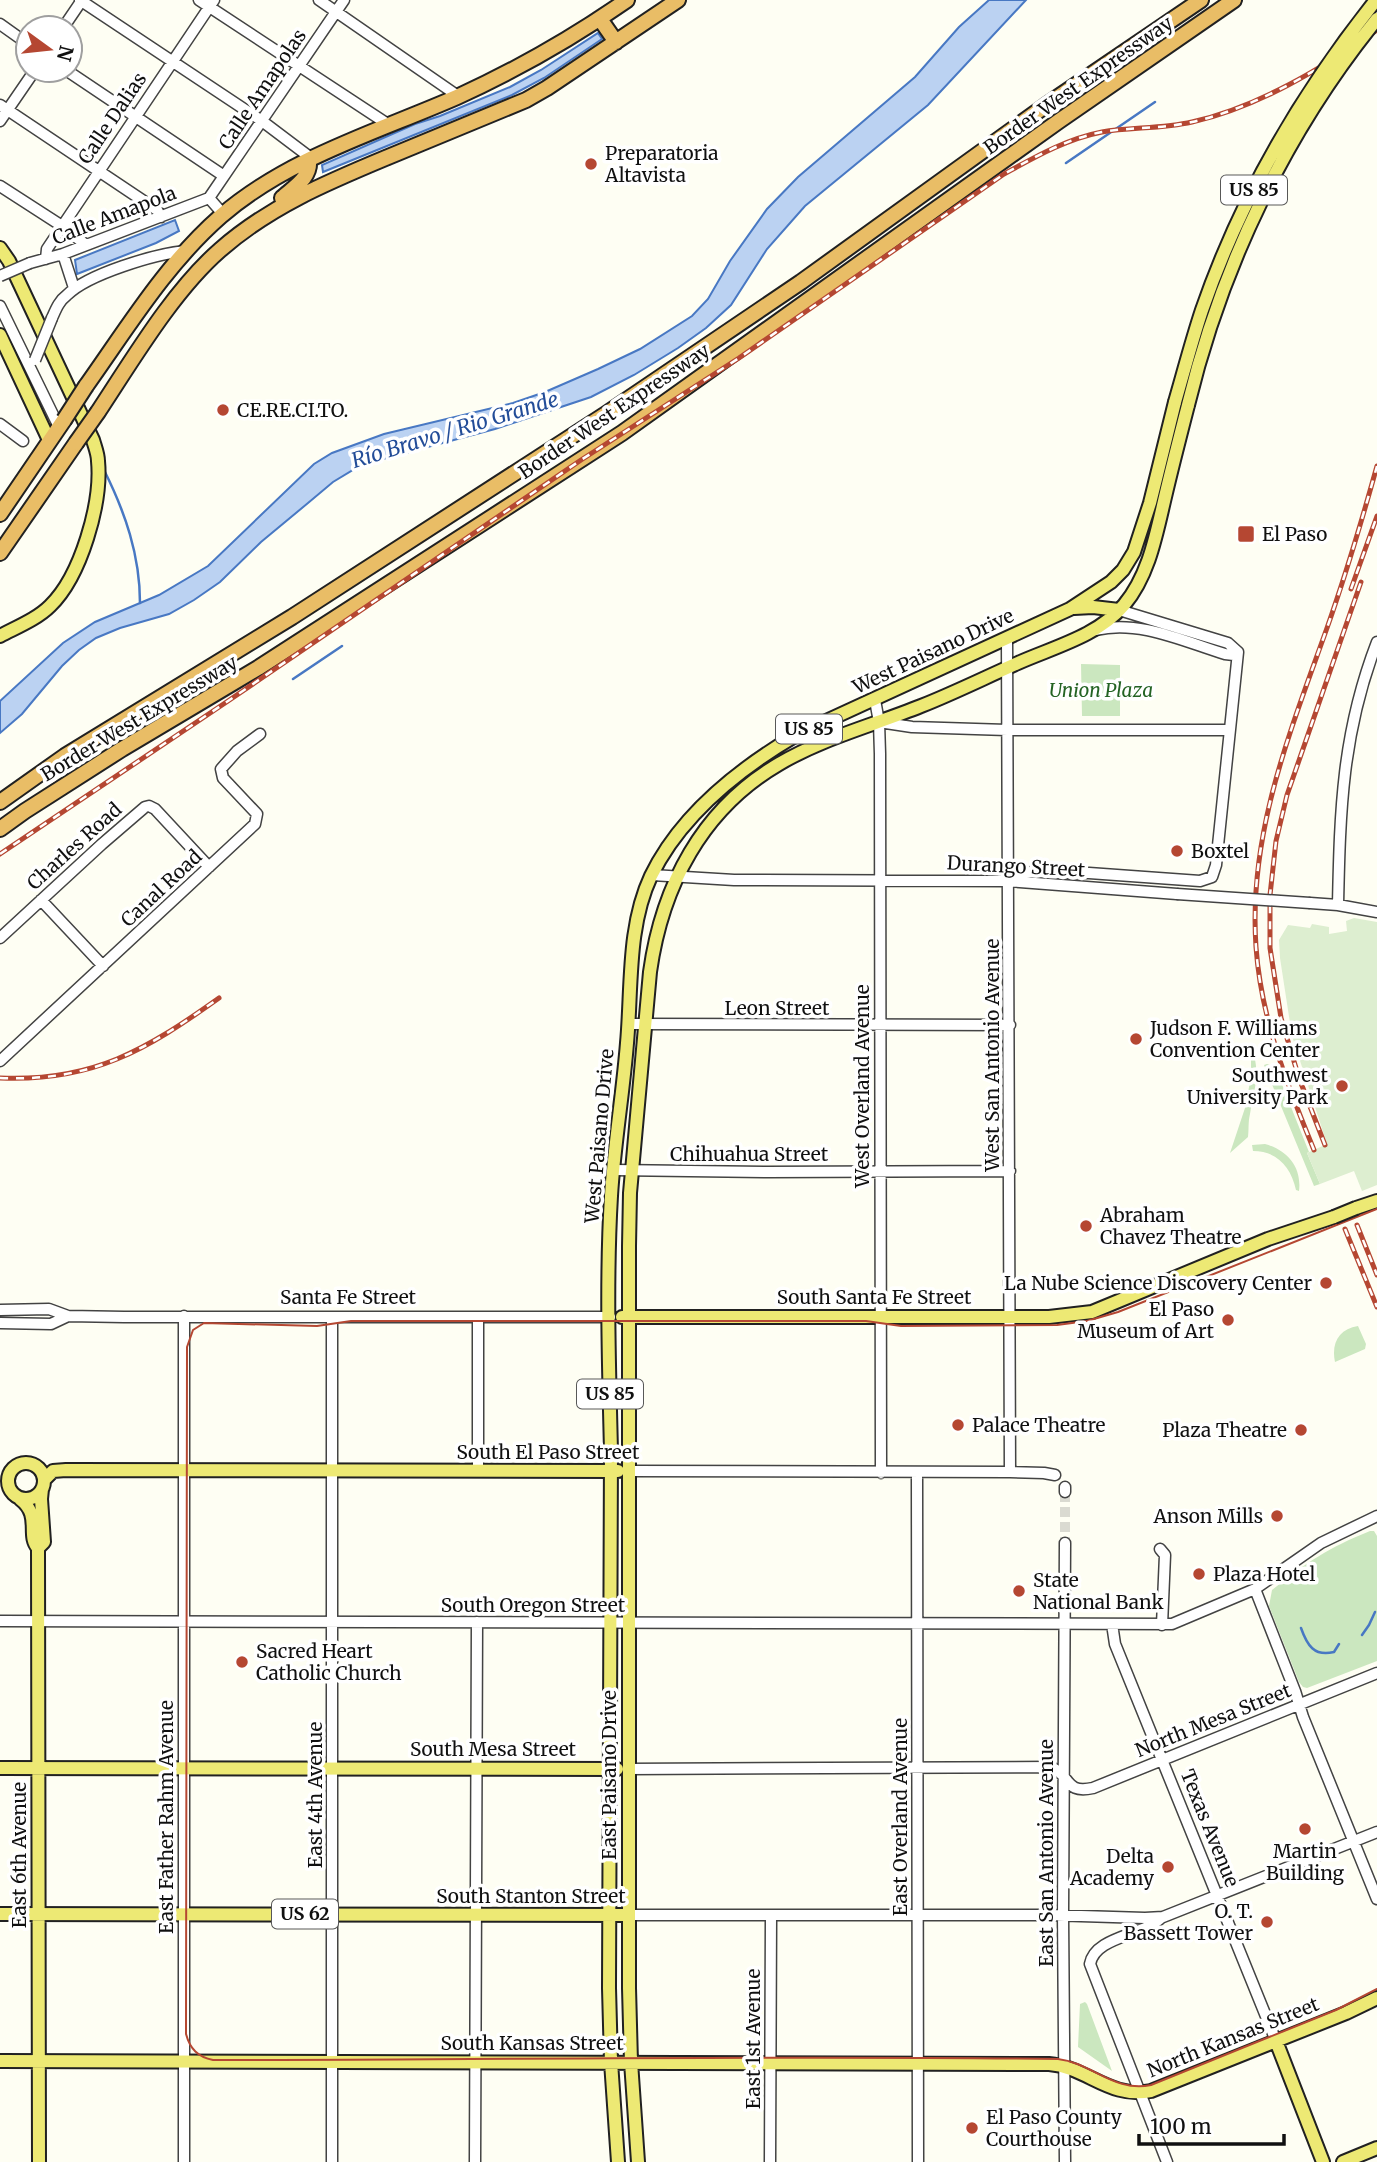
<svg xmlns="http://www.w3.org/2000/svg" width="1377" height="2162" font-family="Merriweather,serif">
<style>
.green{fill:#cbe7bf}
.pitch{fill:#ddeed0}
.water{fill:#bbd2f2;stroke:#4878c3;stroke-width:2}
.lines{fill:none;stroke-linecap:round;stroke-linejoin:round}
.stream{stroke:#4878c3;stroke-width:2.5}
.minor-tunnel{stroke:#dadad1;stroke-width:10;stroke-dasharray:10 5;stroke-linecap:butt}
.minor-casing{stroke:#434343;stroke-width:13}
.major-casing{stroke:#212121;stroke-width:16}
.highway-casing{stroke:#212121;stroke-width:18}
.minor{stroke:#fff;stroke-width:10}
.major{stroke:#ede974;stroke-width:12}
.highway{stroke:#e9bd66;stroke-width:14}
.tram{stroke:#b54732;stroke-width:2}
.rail-casing{stroke:#b54732;stroke-width:5}
.rail{stroke:#fff;stroke-width:2.5;stroke-dasharray:8;stroke-linecap:butt}
.minor-bridge-casing{stroke:#434343;stroke-width:13;stroke-linecap:butt}
.major-bridge-casing{stroke:#212121;stroke-width:16;stroke-linecap:butt}
.highway-bridge-casing{stroke:#212121;stroke-width:18;stroke-linecap:butt}
.minor-bridge{stroke:#fff;stroke-width:10}
.major-bridge{stroke:#ede974;stroke-width:12}
.highway-bridge{stroke:#e9bd66;stroke-width:14}
.poi-dot{fill:#b54732;stroke:#fff;stroke-width:2.5}
.labels{text-anchor:middle;stroke-width:7;stroke-linejoin:round;paint-order:stroke}
.shield{fill:#fff;stroke:#585858;stroke-width:2}
.shield-label{font-size:18px;font-weight:bold;fill:#101010}
.street-label{font-size:19px;fill:#101010;stroke:#fff}
.poi-label{font-size:19px;fill:#101010;stroke:#fff;text-anchor:start}
.park-label{font-size:19px;font-style:italic;fill:#246324;stroke:#fff}
.water-label{font-size:21px;font-style:italic;fill:#224c98;stroke:#fff}
</style>
<rect width="100%" height="100%" fill="#fefef3"/>
<path class="green" d="M1081 664 1120 665V716H1082Z
M1251 1043C1261 1077 1255 1082 1250 1114 1248 1122 1249 1129 1248 1137L1230 1153 1246 1105 1251 1075Z
M1267 1064 1275 1067 1309 1152 1307 1153 1320 1184 1314 1186 1264 1065Z
M1265 1144C1287 1150 1302 1167 1299 1191L1296 1190C1291 1167 1277 1151 1253 1151L1252 1145Z
M1358 1326 1366 1344 1365 1349 1335 1362C1331 1343 1339 1329 1358 1326Z
M1370 1531H1374L1377 1536V1661L1307 1688 1303 1687 1299 1682 1269 1606 1272 1590C1307 1562 1328 1548 1370 1531Z
M1085 2002 1087 2004 1112 2071 1078 2047 1080 2004Z"/>
<path class="pitch" d="M1354 918 1377 922V1185L1362 1191 1354 1171 1320 1184 1307 1153 1327 1144 1292 1036 1280 958 1279 940 1288 925 1310 928 1312 924 1329 927V934L1347 931 1346 921Z"/>
<path class="water" d="M989 0H1026L928 105 805 206 767 249 731 305 706 328 678 348 634 375 591 397 495 429 379 460 353 470 333 482 308 503 261 542 220 582 194 600 169 614 120 628 96 638 79 650 62 666 22 714 0 733V701L63 643 95 622 159 595 208 566 314 464 332 453 384 434 513 403 545 392 598 369 640 349 692 316 708 299 730 261 767 209 798 177 915 77 959 27Z
M598 33 602 39 544 78 512 95 323 172 322 165 415 124 440 116 510 87 541 70Z
M175 220 179 231 156 243 77 274 75 260Z"/>
<g class="lines">
<path class="stream" d="M1066 163 1155 102
M104 470C125 512 140 555 140 603
M293 679 342 646
M1301 1628C1307 1645 1314 1657 1334 1652L1339 1644
M1362 1635 1369 1625 1375 1612"/>
<path class="minor-tunnel" d="M1065 1492V1543"/>
<g class="minor-casing">
<path id="minor" d="M80 0 262 121 307 155 309 160
M199 0 389 125
M319 0 458 96
M0 24 28 44
M63 28 82 0
M66 70 224 176
M0 105 157 210 161 217
M0 121 35 70
M0 186 62 226 86 245
M209 198 344 0
M209 198 223 214
M63 254 74 288
M46 259 47 249 214 0
M30 263 63 254 209 198
M0 306 59 427
M52 318C56 309 59 301 67 295 88 274 155 254 185 251
M0 424 23 441
M1119 610 1228 643 1238 652
M1096 630C1138 619 1185 642 1225 654L1234 655 1238 652
M1007 638 1010 1472
M875 700 879 722 880 754 881 1473
M879 722 912 727 1007 730H1230
M652 875 734 880 1008 881 1177 894
M1008 881 1020 873 1033 872 1089 873 1200 881 1212 877 1216 865 1238 652
M41 900 103 966
M1310 903 1338 905 1377 912
M1338 905C1340 810 1342 733 1377 642
M0 938 102 844 145 807 149 806 155 809 209 867
M629 1024 1010 1025
M0 1061 255 824 257 814 223 778 221 769 237 751 260 734
M614 1170 768 1172 1010 1171
M0 1310 49 1309 68 1316 124 1317H610
M184 1316V2162
M478 1317V1471
M0 1323 51 1324 68 1316
M629 1471 1010 1472 1044 1473 1055 1475
M917 1473 918 2162
M1065 1487V1492
M1160 1549 1165 1555 1162 1625
M1255 1589 1295 1691 1303 1717 1377 1899
M0 1621 1172 1624 1255 1589 1321 1543 1377 1516
M1112 1624 1115 1644 1276 2041
M628 1769 1051 1767C1072 1776 1064 1794 1093 1788L1377 1673
M629 1915H1049L1145 1918 1163 1917 1377 1832
M1162 1917C1144 1936 1095 1936 1090 1964L1167 2162
M332 2162V1317
M475 2162 477 1622
M770 2162 771 1916
M1065 2162 1063 1915 1065 1543"/>
</g>
<g class="major-casing">
<path id="major" d="M0 248 9 261 93 440C95 447 98 454 98 461 102 503 81 576 50 606 37 619 17 627 0 636
M0 335 49 440
M1074 608 1093 607 1119 610
M1356 1208 1377 1201
M622 1317H1049L1092 1312 1268 1239 1334 1217
M8 1481a18 18 0 1 1 36 0a18 18 0 1 1-36 0Z
M44 1480 53 1471 66 1470 618 1471
M20 1499C42 1516 26 1535 38 1548L39 2162
M38 1548 44 1542 41 1499 42 1489
M0 1768 617 1769
M0 1914 629 1915
M1276 2041 1323 2162
M0 2061 1049 2064C1087 2067 1109 2099 1151 2091L1346 2013 1377 1998
M618 2162 611 2062 609 1988 611 1451C609 1367 606 1281 611 1196 614 1145 623 1094 627 1043 632 988 627 927 651 876 681 814 740 768 798 734L1070 609 1111 582 1123 570 1134 552 1150 503 1175 402
M638 2162 631 2062 629 1988V1246L630 1193 650 972C662 886 702 809 779 764 823 738 874 725 921 706 954 693 986 677 1018 663 1054 647 1098 636 1124 605 1149 575 1156 535 1165 497 1172 467 1180 436 1188 405
M1343 2162 1377 2148"/>
</g>
<g class="highway-casing">
<path id="highway" d="M600 19 616 42
M282 198C294 187 311 178 309 160
M86 386C128 327 166 264 221 216 288 158 377 132 457 97 516 70 574 37 627 0
M98 412C133 359 173 291 220 250 270 206 328 182 388 157 434 138 480 119 526 100L547 88 678 0
M0 514 64 420
M0 553 76 443
M0 802 65 756 292 617 606 414 801 282 1045 106 1201 0
M0 829 25 811 122 749 258 668 622 433 1059 121 1234 0"/>
</g>
<use href="#minor" class="minor"/>
<use href="#major" class="major"/>
<use href="#highway" class="highway"/>
<path class="tram" d="M1377 1209 1118 1312 1087 1321 1057 1325 901 1326 866 1321H351L317 1326 204 1323 193 1330 187 1347 186 2034C190 2049 198 2057 213 2060 494 2060 776 2055 1058 2059 1092 2063 1115 2093 1151 2085L1336 2010 1377 1989"/>
<g class="rail-casing">
<path id="rail" d="M1351 589 1377 516
M0 854 228 701 581 460 739 358 1004 174C1035 157 1066 139 1102 132 1131 127 1162 129 1192 122 1258 107 1321 69 1377 30
M0 1078C93 1082 146 1050 219 998
M1325 1145 1299 1078 1281 1018 1270 948V895L1276 841 1287 795 1361 582
M1314 1150C1287 1084 1261 1019 1256 947 1248 834 1290 732 1327 628 1346 574 1362 520 1377 466
M1357 1225 1377 1275
M1345 1229 1377 1307"/>
</g>
<use href="#rail" class="rail"/>
<g class="minor-bridge-casing">
<path id="minor-bridge" d="M0 276 30 263
M35 360 52 318
M1177 894 1310 903"/>
</g>
<g class="major-bridge-casing">
<path id="major-bridge" d="M1175 402C1184 371 1192 340 1202 310 1241 197 1302 93 1376 0
M1188 405C1222 265 1286 131 1377 19
M1334 1217 1356 1208"/>
</g>
<g class="highway-bridge-casing">
<path id="highway-bridge" d="M64 420 86 386
M76 443 98 412"/>
</g>
<use href="#minor-bridge" class="minor-bridge"/>
<use href="#major-bridge" class="major-bridge"/>
<use href="#highway-bridge" class="highway-bridge"/>
</g>
<g class="poi-dot">
<circle cx="591" cy="164" r="7"/>
<circle cx="223" cy="410" r="7"/>
<rect x="1237" y="525" width="18" height="18" rx="3.5"/>
<circle cx="1177" cy="851" r="7"/>
<circle cx="1136" cy="1039" r="7"/>
<circle cx="1342" cy="1086" r="7"/>
<circle cx="1086" cy="1226" r="7"/>
<circle cx="1326" cy="1283" r="7"/>
<circle cx="1228" cy="1320" r="7"/>
<circle cx="958" cy="1425" r="7"/>
<circle cx="1301" cy="1430" r="7"/>
<circle cx="1277" cy="1516" r="7"/>
<circle cx="1199" cy="1574" r="7"/>
<circle cx="1019" cy="1591" r="7"/>
<circle cx="242" cy="1662" r="7"/>
<circle cx="1305" cy="1829" r="7"/>
<circle cx="1168" cy="1867" r="7"/>
<circle cx="1267" cy="1922" r="7"/>
<circle cx="972" cy="2128" r="7"/>
</g>
<g class="labels">
<g class="shield">
<rect x="1221" y="175.5" width="66" height="29" rx="5"/>
<rect x="776" y="714.5" width="66" height="29" rx="5"/>
<rect x="577" y="1379.5" width="66" height="29" rx="5"/>
<rect x="272" y="1899.5" width="66" height="29" rx="5"/>
</g>
<g class="shield-label">
<text x="1254" y="196">US 85</text>
<text x="809" y="735">US 85</text>
<text x="610" y="1400">US 85</text>
<text x="305" y="1920">US 62</text>
</g>
<g class="street-label">
<text transform="translate(1078 85) rotate(-35)" y="7">Border West Expressway</text>
<text transform="translate(262 89) rotate(-56)" y="7">Calle Amapolas</text>
<text transform="translate(112 118) rotate(-56)" y="7">Calle Dalias</text>
<text transform="translate(114 215) rotate(-21)" y="7">Calle Amapola</text>
<text transform="translate(614 411) rotate(-34)" y="7">Border West Expressway</text>
<text transform="translate(933 651) rotate(-25)" y="7">West Paisano Drive</text>
<text transform="translate(139 718) rotate(-31)" y="7">Border West Expressway</text>
<text transform="translate(74 846) rotate(-42)" y="7">Charles Road</text>
<text transform="translate(1016 866) rotate(3)" y="7">Durango Street</text>
<text transform="translate(161 888) rotate(-43)" y="7">Canal Road</text>
<text x="777" y="1015">Leon Street</text>
<text transform="translate(992 1055) rotate(-90)" y="7">West San Antonio Avenue</text>
<text transform="translate(862 1086) rotate(-90)" y="7">West Overland Avenue</text>
<text transform="translate(599 1136) rotate(-85)" y="7">West Paisano Drive</text>
<text x="749" y="1161">Chihuahua Street</text>
<text x="348" y="1304">Santa Fe Street</text>
<text x="874" y="1304">South Santa Fe Street</text>
<text x="548" y="1459">South El Paso Street</text>
<text x="533" y="1612">South Oregon Street</text>
<text transform="translate(1213 1720) rotate(-22)" y="7">North Mesa Street</text>
<text x="493" y="1756">South Mesa Street</text>
<text transform="translate(609 1775) rotate(-90)" y="7">East Paisano Drive</text>
<text transform="translate(315 1795) rotate(-90)" y="7">East 4th Avenue</text>
<text transform="translate(166 1817) rotate(-90)" y="7">East Father Rahm Avenue</text>
<text transform="translate(900 1817) rotate(-90)" y="7">East Overland Avenue</text>
<text transform="translate(1210 1828) rotate(68)" y="7">Texas Avenue</text>
<text transform="translate(1046 1853) rotate(-90)" y="7">East San Antonio Avenue</text>
<text transform="translate(19 1855) rotate(-90)" y="7">East 6th Avenue</text>
<text x="531" y="1903">South Stanton Street</text>
<text transform="translate(1233 2037) rotate(-22)" y="7">North Kansas Street</text>
<text transform="translate(753 2039) rotate(-90)" y="7">East 1st Avenue</text>
<text x="532" y="2050">South Kansas Street</text>
</g>
<g class="poi-label">
<text x="605" y="160">Preparatoria<tspan x="605" dy="22">Altavista</tspan></text>
<text x="237" y="417">CE.RE.CI.TO.</text>
<text x="1262" y="541">El Paso</text>
<text x="1191" y="858">Boxtel</text>
<text x="1150" y="1035">Judson F. Williams<tspan x="1150" dy="22">Convention Center</tspan></text>
<text x="1328" y="1082" text-anchor="end">Southwest<tspan x="1328" dy="22">University Park</tspan></text>
<text x="1100" y="1222">Abraham<tspan x="1100" dy="22">Chavez Theatre</tspan></text>
<text x="1312" y="1290" text-anchor="end">La Nube Science Discovery Center</text>
<text x="1214" y="1316" text-anchor="end">El Paso<tspan x="1214" dy="22">Museum of Art</tspan></text>
<text x="972" y="1432">Palace Theatre</text>
<text x="1287" y="1437" text-anchor="end">Plaza Theatre</text>
<text x="1263" y="1523" text-anchor="end">Anson Mills</text>
<text x="1213" y="1581">Plaza Hotel</text>
<text x="1033" y="1587">State<tspan x="1033" dy="22">National Bank</tspan></text>
<text x="256" y="1658">Sacred Heart<tspan x="256" dy="22">Catholic Church</tspan></text>
<text x="1305" y="1858" text-anchor="middle">Martin<tspan x="1305" dy="22">Building</tspan></text>
<text x="1154" y="1863" text-anchor="end">Delta<tspan x="1154" dy="22">Academy</tspan></text>
<text x="1253" y="1918" text-anchor="end">O. T.<tspan x="1253" dy="22">Bassett Tower</tspan></text>
<text x="986" y="2124">El Paso County<tspan x="986" dy="22">Courthouse</tspan></text>
</g>
<g class="park-label">
<text x="1101" y="697">Union Plaza</text>
</g>
<g class="water-label">
<text transform="translate(455 430) rotate(-17)" y="7">Río Bravo / Rio Grande</text>
</g>
</g>
<g transform="translate(49 49) rotate(105)"><circle r="33" fill="#ffffff" stroke="#9f9f9f" stroke-width="2"/>
<path d="M0-5L12 26L0 18L-12 26Z" fill="#b54732"/>
<text y="-10" font-size="19" font-weight="bold" text-anchor="middle" fill="#101010">N</text>
</g>
<path d="M1139 2134v10h145v-10" fill="none" stroke="#101010" stroke-width="3.5"/>
<text x="1150" y="2134" font-size="21" fill="#101010" stroke="#ffffff" stroke-width="5" paint-order="stroke">100 m</text>
</svg>
